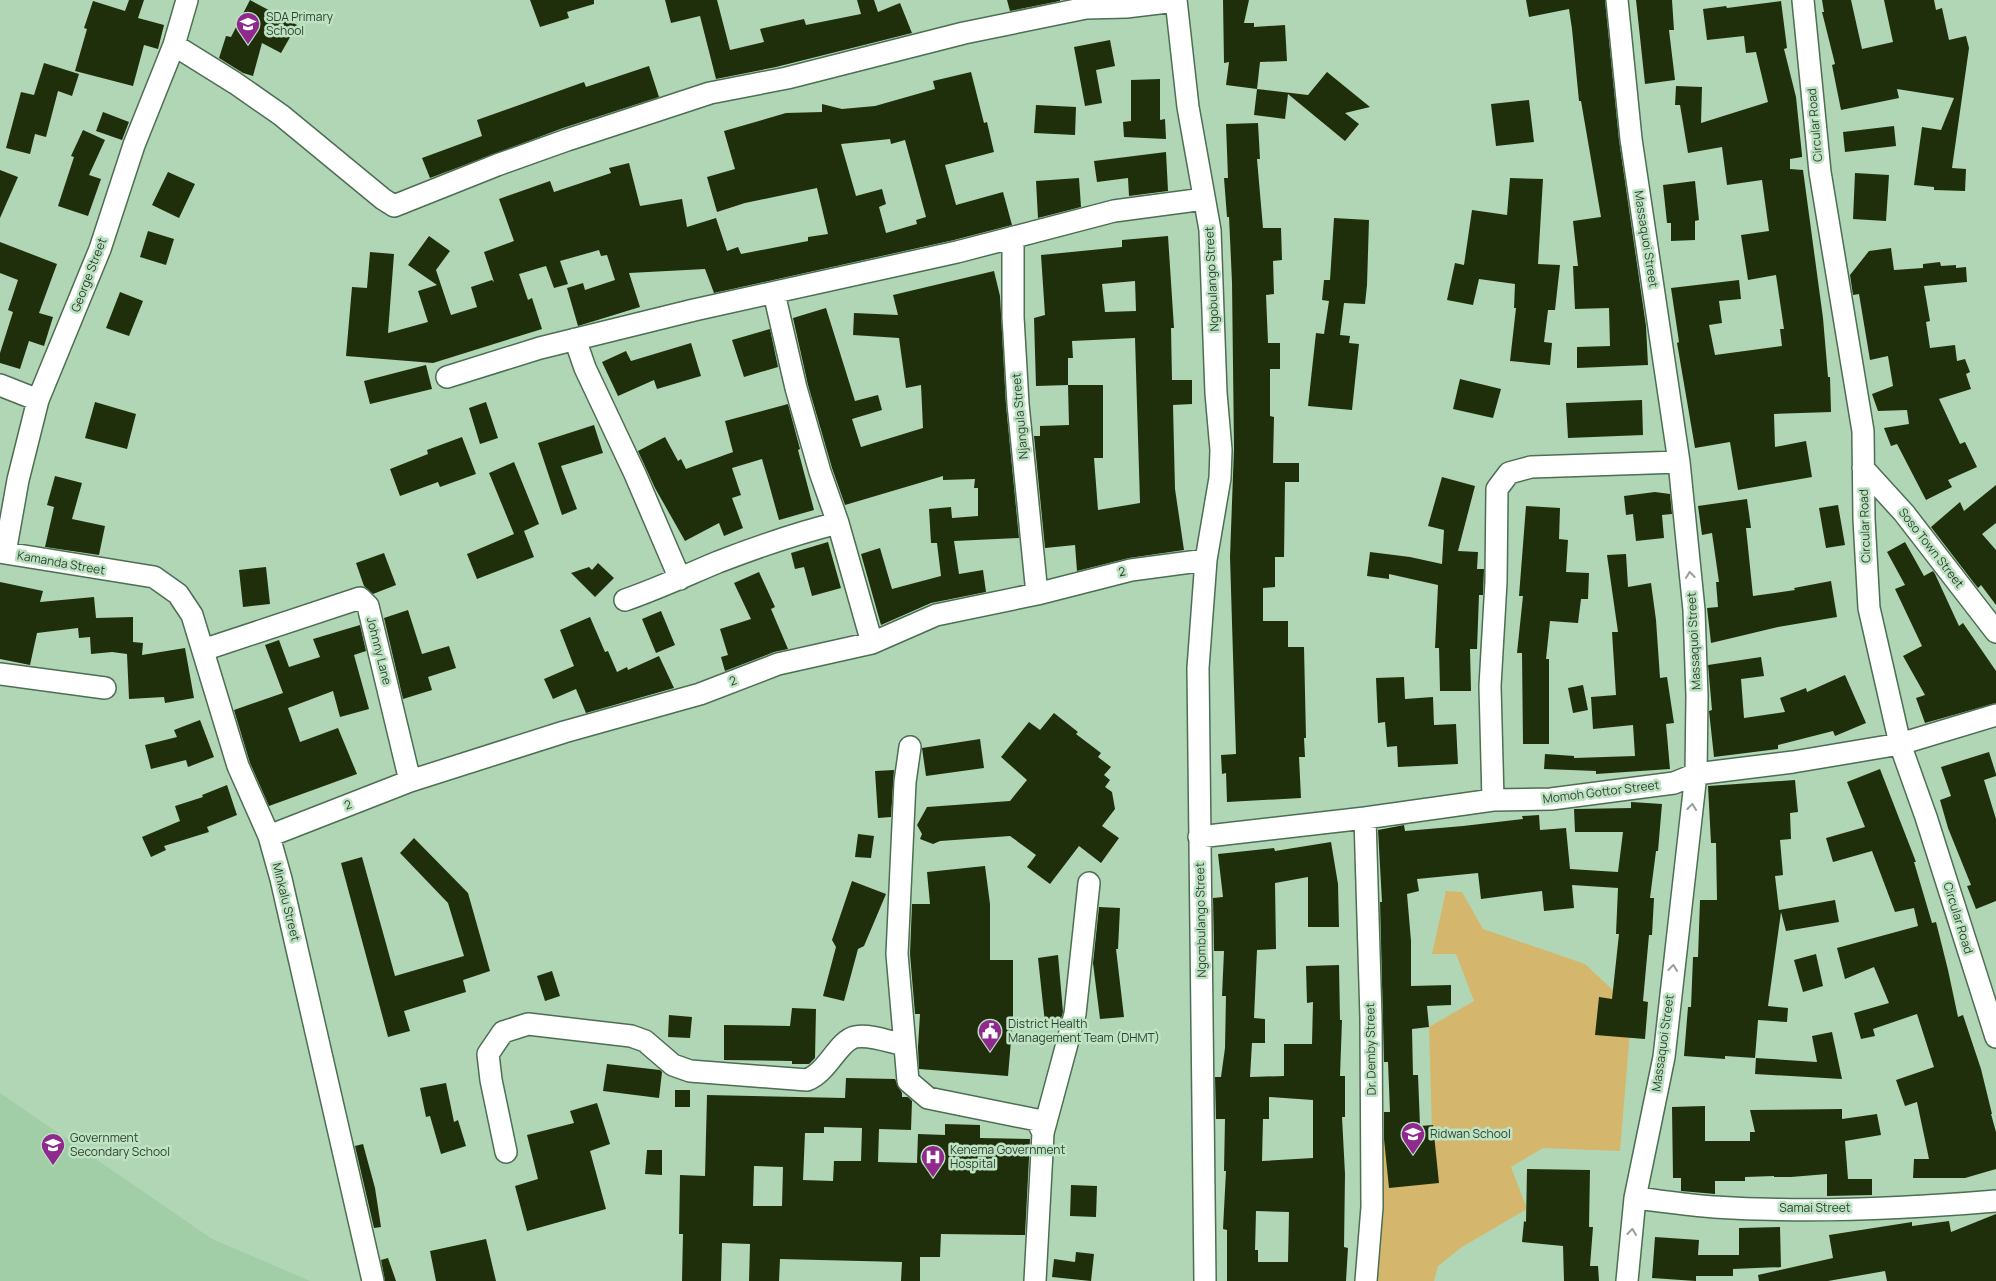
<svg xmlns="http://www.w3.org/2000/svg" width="1996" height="1281" font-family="Manrope,sans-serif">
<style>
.built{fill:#a1cda7}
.green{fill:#d4b76d}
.building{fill:#202f0b;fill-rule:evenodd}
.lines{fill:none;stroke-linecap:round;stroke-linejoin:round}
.minor-casing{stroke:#4c6e51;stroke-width:24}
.minor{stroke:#fff;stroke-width:21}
.oneway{stroke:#98a098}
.labels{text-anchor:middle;stroke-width:5;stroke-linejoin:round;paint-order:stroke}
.poi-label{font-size:12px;fill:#304032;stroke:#bde3c2;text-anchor:start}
.street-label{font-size:12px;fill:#304032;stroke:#bde3c2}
</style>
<rect width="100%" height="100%" fill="#b0d6b5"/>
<path class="built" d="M0 1093 212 1239 310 1281H0Z"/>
<path class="green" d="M1446 891 1462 892 1483 929 1585 964 1632 1008 1620 1151 1543 1148 1511 1167 1527 1209 1462 1247 1438 1266 1434 1281H1371L1379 1141 1432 1129 1429 1027 1474 1001 1456 954H1432Z"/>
<path class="building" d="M129 0H144L138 18 164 25 158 49 144 45 133 86 75 71 87 29 84 28 93 1 125 11Z
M250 0 297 25 281 53 262 43 253 76 243 73 219 58 226 36 231 37Z
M530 0H594V4L567 12 569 18 540 27Z
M665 0H717L730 50 764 42 760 29 804 19 806 25 861 14 857 0H874L878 12 900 3 912 33 776 67 716 79 700 16 671 23Z
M1007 0H1060V1L1010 11Z
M1223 0H1249L1244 23H1254V27L1285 25 1287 61 1260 62 1257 89 1226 85 1229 62 1224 63Z
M1526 0H1605L1619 140 1646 326 1648 365 1577 368V347L1610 346 1609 308 1575 309 1573 266H1578L1573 221 1601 217 1581 101H1579L1572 29 1569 9 1529 17Z
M1636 0H1672L1674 30H1669L1675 80 1645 84Z
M1822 0H1851L1862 49 1893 42 1884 0H1934L1936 10 1942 8 1949 40 1966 36 1969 48 1952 168 1966 169 1965 191 1934 190V187L1914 185 1922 127 1941 130 1954 98 1897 89 1899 98 1841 110 1832 65 1835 64 1822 12H1824Z
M1781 1 1787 48 1784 49 1796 97 1802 155V157L1790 159V169L1803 170 1823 318 1828 377H1830L1831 412 1774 414 1775 447 1806 441 1812 477 1738 490 1730 442 1695 448 1677 343 1679 342 1671 288 1739 280 1741 299 1719 301 1722 323 1709 325 1715 355 1782 346 1780 329H1784L1776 275 1748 280 1741 235 1769 231 1762 180 1727 185 1722 147 1688 153 1680 105H1675L1676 86 1702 87 1701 123 1768 102 1756 52 1746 53 1744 36 1707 40 1703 9 1726 6 1727 8Z
M1110 40 1115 66 1096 70 1102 103 1085 106 1074 47Z
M44 63 79 74 72 96 58 91 46 137 35 134 30 154 6 148 21 92 34 95Z
M649 66 659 97 563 128 430 178 422 158 482 136 477 120 584 82 586 87Z
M971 72 984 123 987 122 994 152 945 165 956 205 1003 192 1012 225 954 240 714 293 705 269 629 273 640 307 578 326 567 288 583 283 585 290 615 280 607 255 601 256 599 250 560 261 568 284 554 288 546 266 519 274 528 300 532 298 542 329 433 363 346 356 352 287 367 288 370 252 394 254 388 333 428 322 418 291 437 285 408 265 429 236 450 251 436 270 451 315 477 307 471 287 492 280 494 282 484 252 514 241 499 199 550 181 554 192 611 173 609 168 629 163 640 206 682 199 687 227 716 218 727 251 738 247 741 254 808 241V237L828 234 817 188 745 203 717 212 707 177 735 169 724 131 786 113 822 112V104L842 109 875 106 935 89 933 81ZM890 139 891 144 905 140 926 217 916 220 917 224 886 233 879 207 886 204 882 189 856 196 841 144Z
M1327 72 1370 107 1345 113 1359 124 1345 141 1288 94 1285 119 1254 115 1257 89 1308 95Z
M1160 79V120L1165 119 1166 139 1124 137 1123 122 1131 121V80Z
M1529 100 1534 142 1496 146 1491 104Z
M1036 105 1076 107 1075 135 1034 133Z
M103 112 129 122 122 140 96 131Z
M1258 123 1260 159H1257L1263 228H1281L1282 260 1273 261 1274 294 1266 295 1268 343H1280V369H1270V416L1274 417 1273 463H1299V482H1285L1284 557H1275V587L1263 588V621H1288V647H1304L1306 738H1304L1305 757H1299L1301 798 1227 802 1226 773 1222 774 1221 755 1236 754 1230 557 1234 448 1232 282 1229 217H1227L1224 178H1228L1226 124Z
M1894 126 1896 146 1845 152 1843 132Z
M83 130 105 140 89 175 101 179 88 216 58 206 74 157 71 156Z
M1166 152 1168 191 1129 196 1128 178 1097 182 1094 161Z
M0 170 18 177 0 218Z
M168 172 195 184 179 218 152 205Z
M1855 173 1889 175 1886 221 1853 219Z
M1079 178 1081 207 1038 218 1036 181Z
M1510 178 1543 179 1538 264 1560 265 1555 310H1548L1544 342 1552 343 1550 365 1510 361 1516 308H1514L1515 284 1479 279 1473 305 1447 300 1455 263 1464 265 1472 210 1507 215Z
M1695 181 1699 220 1695 221V240L1671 241V223H1667L1663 185Z
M1334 218 1369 220 1367 285 1365 304 1344 303 1340 335 1350 336 1349 343 1359 344 1352 410 1308 406 1316 333 1324 334 1329 301 1322 300 1324 280H1330Z
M148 231 174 239 166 265 140 257Z
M1168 236 1174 328H1171L1172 380H1192V404L1173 405 1175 489 1184 550 1129 558 1077 571 1075 545 1045 548 1034 436H1040V426L1069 425 1068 385 1036 386 1034 318 1045 315 1041 255 1122 247V240ZM1135 281 1136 311 1105 312 1102 284ZM1135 338 1140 503 1098 510 1094 458H1103V385H1068V358H1073L1072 341Z
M0 242 57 264 39 313 53 317 44 346 29 341 20 369 0 363V353L13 312 8 310 18 280 0 273Z
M1891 248 1894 270 1923 268V264L1940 262 1941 266 1956 265V268L1966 267 1967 282 1924 286 1930 321 1926 322 1930 348 1955 345 1957 361 1965 359 1970 372 1966 374 1971 389 1939 399 1960 444 1965 442 1977 467 1948 480 1952 487 1926 500 1897 444 1891 446 1884 428 1909 424 1907 410 1878 411 1872 394 1893 386 1888 356 1870 360 1859 294 1853 295 1850 275 1869 251Z
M994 271 1000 296 1006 405 1019 538 954 541 959 574 983 570 986 592 931 603 881 625 861 554 880 548 892 589 941 576 937 543H931L929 509 951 507 952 518 978 516V488H974L975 479 943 480V476L845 505 832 468 808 385 793 318 826 308 855 401 878 395 882 410 852 419 861 447 923 428 921 385 906 388 899 338 853 335 854 313 898 315 893 295Z
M120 292 143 301 129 336 106 328Z
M770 329 778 367 744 377 732 340Z
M691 343 701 376 657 389 654 380 618 396 602 362 626 351 631 361Z
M426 365 432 389 370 404 364 381Z
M1460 379 1501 389 1493 418 1453 409Z
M1642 400 1643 435 1568 438 1566 403Z
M95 402 136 414 127 449 85 438Z
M486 402 498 438 480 444 469 408Z
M788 404 800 449 798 450 814 510 779 520 762 459 732 468 741 495 732 498 743 528 724 536 719 523 685 541 655 488 638 451 665 437 678 461 681 459 686 469 733 452 725 421Z
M594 425 603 453 561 466 577 509 562 515 538 443Z
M462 437 476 474 440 487 438 482 400 496 390 469 428 454 427 450Z
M514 462 539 524 524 531 534 557 477 579 467 554 514 534 489 473Z
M55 476 82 483 72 519 105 526 99 555 45 547 54 507 47 505Z
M1442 477 1475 486 1458 551 1478 552 1477 569H1484L1483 595H1479L1477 649H1470L1471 691H1440L1439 648H1435L1438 585 1389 574V579L1367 576 1370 552 1410 557 1442 564 1444 530 1428 526Z
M1996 485V523L1982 534 1996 550V605L1981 585 1978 588 1974 583 1931 527 1960 502 1964 511Z
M1655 492 1670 494 1672 514 1662 515 1664 538 1636 541 1633 514 1626 515 1624 496Z
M1747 499 1751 528H1746L1753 596 1795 590 1794 588 1831 581 1837 617 1778 627 1711 643 1707 608 1718 607 1716 582H1719L1712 533 1702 535 1698 506Z
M1838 505 1845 545 1826 548 1819 508Z
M1526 506 1560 508 1559 539 1568 540 1566 572 1589 573 1588 599H1581L1578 623 1550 621 1546 659H1549V744H1523L1522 653H1517L1523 596H1519Z
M828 542 841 588 812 596 804 567 795 569 791 553Z
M1905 542 1924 576 1933 571 1935 574 1959 626 1963 623 1996 671V703L1925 723 1916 698 1925 695 1903 656 1922 646 1895 589 1905 585 1887 552Z
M384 553 396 585 373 594 364 586 356 563Z
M1626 554 1628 587 1651 583 1656 620 1660 678 1667 677 1674 723 1666 724 1670 769 1596 774V771L1544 769 1545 754 1574 756V758L1635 756 1633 725 1593 729 1591 697 1616 695 1612 632H1618L1607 555Z
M598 563 614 578 595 597 571 573 589 567 592 570Z
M266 567 270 604 243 607 239 570Z
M759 572 775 607 771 609 788 649 774 652 725 671 721 657 728 655 720 629 751 619 734 583Z
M0 582 43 591 40 602 94 597 96 618 133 617V642L143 643 142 655 185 648 194 698 165 703 164 697 129 699 127 654 112 652 91 654 90 637 79 638 78 628 37 633 30 665 0 659Z
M408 610 422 654 449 646 456 668 428 677 432 690 403 699 384 618Z
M661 611 675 645 656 653 642 619Z
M590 617 605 652 608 651 617 672 627 667 628 670 659 656 674 688 586 713 576 689 553 699 544 679 574 666 560 630Z
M360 625 366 651 354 655 369 709 340 717 333 691 288 708 300 742 338 728 357 774 269 806 250 763 234 710 283 693 265 645 279 640 289 667 320 657 313 639Z
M1761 657 1764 676 1741 679 1744 718 1785 712 1780 698 1806 688 1807 692 1845 675 1866 723 1835 736 1833 731 1778 745V749L1714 757 1709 711 1712 710 1708 665Z
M1404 677 1405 699 1433 697 1434 725 1456 724 1458 764 1398 767 1397 746 1387 747 1385 722 1378 723 1376 678Z
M1583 685 1588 710 1573 713 1568 688Z
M1054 713 1078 732 1076 734 1101 753 1098 757 1111 767 1104 775 1110 780 1105 787 1112 792 1115 809 1102 826 1119 838 1101 863 1079 846 1050 884 1027 867 1036 855 1010 836 940 841 933 844 920 839 922 834 917 825 927 807 1010 801 1027 780 1001 757 1029 722 1040 730Z
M200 720 214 757 188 767 186 760 151 769 145 745 177 737 174 730Z
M980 739 984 768 926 776 922 748Z
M1989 752 1996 774V776L1984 780 1996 819V901L1976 909 1967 886 1971 885 1948 828 1940 800 1951 796 1941 767Z
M1880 769 1916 862H1914L1932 923 1936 922 1948 970 1958 1017 1963 1015 1981 1069 1992 1114H1991L1996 1132V1169L1965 1178H1913L1914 1159H1929L1917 1102 1905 1106 1896 1080 1934 1067 1917 1014 1873 1029 1875 1036 1861 1039 1854 1013 1889 1003 1874 967 1845 979 1837 948 1918 926 1914 908 1895 912 1872 851 1833 862 1826 838 1865 827 1847 782Z
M894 770 891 817 878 818 875 771Z
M1795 780 1798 812 1790 813 1791 839 1780 840 1783 875 1775 876 1779 910 1835 900 1839 922 1786 931 1781 912 1768 1006 1788 1008 1787 1022 1758 1020 1755 1058 1725 1056V1059L1684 1056 1688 1007H1691L1693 957H1698L1700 900H1717L1716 843H1711L1708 786Z
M227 785 237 815 207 827 209 832 164 846 166 850 151 857 142 837 180 821 175 806 203 797 202 795Z
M1631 802 1662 804 1658 851H1656L1650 898H1654L1652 935H1649L1643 1001 1648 1002 1645 1039 1595 1035 1599 997 1612 999 1619 934H1616L1618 888 1572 885 1574 908 1544 911 1542 891 1481 899 1478 873 1417 879 1419 891 1407 894 1411 941V986L1451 985V1005L1427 1006 1429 1027 1412 1029 1413 1075H1418L1420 1126 1433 1125 1439 1183 1389 1188 1384 1139V1112H1390L1388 1062H1384L1380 902H1382L1378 830 1404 825 1405 831 1463 826 1523 819 1522 816 1539 815 1540 830 1566 828 1570 869 1618 872 1623 832H1575L1574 809 1631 808Z
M858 834 874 836 871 858 855 857Z
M414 838 468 893 490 971 463 980 466 992 404 1011 410 1031 388 1037 341 863 362 857 395 976 464 956 448 903 400 853Z
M1331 842 1338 884 1339 927H1308V877L1275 883 1276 949 1257 950 1254 1018 1265 1019V1043H1252L1250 1077 1284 1076V1044H1312L1313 1002 1307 1003 1306 966 1339 965 1340 1020H1342L1340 1076H1345V1117H1342L1345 1174 1344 1247 1348 1248 1346 1281H1227V1230L1223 1229 1226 1171H1224L1225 1119H1216L1215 1077H1221L1225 1048 1226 996H1222L1224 951H1214L1213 898 1223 897 1218 854 1274 848 1275 851ZM1269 1097 1313 1100V1158L1262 1161 1263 1119H1269ZM1256 1211 1289 1212 1288 1262H1258V1250H1255Z
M985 866 990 904V960H1013V1017L1008 1076 919 1069 918 1047 920 1014H915L910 954 912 904H930L927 872Z
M852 881 886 894 864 946 858 949 844 1001 823 996 836 947 832 940Z
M1099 907 1120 908 1118 949H1116L1124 1017 1100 1019 1093 963Z
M1816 954 1823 986 1803 992 1794 960Z
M1058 955 1063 1012 1060 1022 1045 1023 1038 958Z
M552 971 560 996 545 1001 537 976Z
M792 1008 816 1009 815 1058 809 1064H792V1061L724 1060V1025L790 1026Z
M669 1015 692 1017 690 1038 668 1037Z
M1832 1032 1842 1079 1755 1074 1756 1058 1817 1062 1812 1036Z
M607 1064 660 1070 662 1072 659 1098 603 1091Z
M846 1078 895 1079 902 1093V1097H908L912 1101 911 1130 879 1129 878 1162 917 1163 918 1134 945 1135V1124L980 1125V1138L1030 1139 1025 1235 941 1234 940 1257H920V1281H901L902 1262 780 1259 779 1281H749L750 1244 722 1243 721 1281H682L683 1234H679L680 1175 705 1176 707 1095 845 1098ZM824 1127 862 1128 861 1161H834L833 1181 803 1180 805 1133H824ZM754 1166 783 1167 782 1206H753Z
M446 1083 454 1122 458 1120 466 1146 441 1154 430 1116 426 1117 420 1088Z
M675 1090H690V1107H675Z
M597 1103 610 1144 590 1151 606 1209 527 1231 515 1186 538 1179 527 1135 574 1123 570 1111Z
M1705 1106V1141H1750V1132H1755L1750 1110 1842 1109V1119L1877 1114 1881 1135 1845 1141 1848 1179H1872V1195L1827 1196V1174L1791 1177H1774V1176L1745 1177V1181H1715V1194L1681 1191V1178H1673L1672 1107Z
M363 1144 375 1188 381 1227 374 1228 355 1146Z
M647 1150H662V1175L645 1174Z
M1527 1169 1590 1170 1589 1227H1593L1590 1266H1598L1599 1281H1564L1563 1246 1522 1242 1524 1221 1526 1222Z
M1071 1185 1097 1186 1096 1217 1070 1216Z
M1996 1214V1281H1887L1885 1271 1828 1281H1759L1758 1275 1833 1258 1829 1235 1912 1222V1226L1949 1221 1951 1232Z
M1780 1227 1781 1267 1733 1269V1276H1696V1281L1652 1278 1655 1237 1699 1240 1698 1255H1739V1228Z
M486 1239 496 1281H436L430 1251Z
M1076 1252 1094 1254 1091 1281 1052 1277 1054 1259 1075 1262Z
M388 1258 396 1281H385L381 1260Z"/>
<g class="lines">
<g class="minor-casing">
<path id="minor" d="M1176 0 1188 107 1210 230 1216 393 1221 450 1220 478 1206 560 1198 668 1205 1281
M1617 0 1631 139 1679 462 1694 610 1697 696 1696 774 1664 1057 1635 1198 1627 1281
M1803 0 1820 172 1863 431 1864 519 1869 608 1900 744 1926 817 1996 1037
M174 45 235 83 281 115 383 199 394 206 497 165 567 140 710 93 787 78 964 33 1086 8 1126 7 1176 1
M1013 237V317L1018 404 1037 594
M774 293 796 388 820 472 838 523 872 643
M575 339 585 368 635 474 680 579
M447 377 540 348 694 310 957 252 1114 211 1204 199
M0 385 38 400
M1863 468 1904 513 1996 632
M0 552 154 577 178 594 192 615 238 766 269 836 281 879 373 1281
M5 553 18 480 38 400 100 249 134 145 174 45 187 0
M625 600C657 589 687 575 718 562 757 547 797 533 838 523
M203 650 360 598 368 606 410 781
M0 674 105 688
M910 747 905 782 897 954 908 1081 928 1098 1037 1120 1043 1133
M1493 800 1490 686 1496 582 1497 489 1509 473 1531 467 1679 462
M1365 818 1371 1018 1372 1207 1366 1281
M269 836 410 781 564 732 700 694 778 664 872 643 936 615 1037 594 1131 570 1206 560
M1199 837 1365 818 1493 800 1551 799 1674 783 1696 774 1793 762 1900 744 1996 715
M506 1152 491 1080 488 1054 503 1032 528 1024 631 1036 645 1041 673 1065 690 1071 807 1080C828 1072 838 1041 855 1037 870 1034 890 1042 904 1045
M1635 1198C1661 1201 1688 1205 1714 1207 1808 1213 1903 1209 1996 1201
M1035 1281 1043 1133 1075 1014 1089 883"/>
</g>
<use href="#minor" class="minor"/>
</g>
<defs><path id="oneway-chevron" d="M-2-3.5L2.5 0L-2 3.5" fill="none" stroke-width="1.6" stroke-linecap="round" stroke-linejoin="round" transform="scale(1.25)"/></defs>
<g class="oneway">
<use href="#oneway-chevron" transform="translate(1690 575) rotate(-96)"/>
<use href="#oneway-chevron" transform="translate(1692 807) rotate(-84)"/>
<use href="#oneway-chevron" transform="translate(1673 968) rotate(-84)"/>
<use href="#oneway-chevron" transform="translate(1632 1232) rotate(-84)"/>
</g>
<defs>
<g id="school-pin" transform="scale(1.25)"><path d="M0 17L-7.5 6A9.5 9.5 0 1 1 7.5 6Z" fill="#8f298e" stroke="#bde3c2"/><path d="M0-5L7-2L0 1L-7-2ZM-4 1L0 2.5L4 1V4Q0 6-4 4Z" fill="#fff"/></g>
<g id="civic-pin" transform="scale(1.25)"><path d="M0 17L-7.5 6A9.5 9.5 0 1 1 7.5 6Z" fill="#8f298e" stroke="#bde3c2"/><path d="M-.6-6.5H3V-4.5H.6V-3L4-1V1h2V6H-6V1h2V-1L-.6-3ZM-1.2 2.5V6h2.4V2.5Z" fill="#fff"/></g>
<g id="hospital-pin" transform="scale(1.25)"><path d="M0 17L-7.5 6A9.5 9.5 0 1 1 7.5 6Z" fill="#8f298e" stroke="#bde3c2"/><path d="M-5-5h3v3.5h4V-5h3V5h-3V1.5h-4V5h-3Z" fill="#fff"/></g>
</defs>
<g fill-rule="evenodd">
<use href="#school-pin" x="248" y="24"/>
<use href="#civic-pin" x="990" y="1031"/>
<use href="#school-pin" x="1413" y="1134"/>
<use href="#school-pin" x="53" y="1145"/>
<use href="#hospital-pin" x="933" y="1157"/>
</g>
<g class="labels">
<g class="poi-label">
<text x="266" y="21">SDA Primary<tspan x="266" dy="14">School</tspan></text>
<text x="1008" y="1028">District Health<tspan x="1008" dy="14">Management Team (DHMT)</tspan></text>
<text x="1430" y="1138">Ridwan School</text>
<text x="70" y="1142">Government<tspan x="70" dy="14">Secondary School</tspan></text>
<text x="950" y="1154">Kenema Government<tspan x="950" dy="14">Hospital</tspan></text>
</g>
<g class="street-label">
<text transform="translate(1815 125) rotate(-95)" y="4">Circular Road</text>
<text transform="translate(1646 239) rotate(81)" y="4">Massaquoi Street</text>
<text transform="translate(89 275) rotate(-69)" y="4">George Street</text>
<text transform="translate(1212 279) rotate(-93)" y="4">Ngobulango Street</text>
<text transform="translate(1020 416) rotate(-95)" y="4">Njangula Street</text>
<text transform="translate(1865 526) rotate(-92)" y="4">Circular Road</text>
<text transform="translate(1931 548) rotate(52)" y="4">Soso Town Street</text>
<text transform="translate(61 563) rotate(10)" y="4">Kamanda Street</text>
<text transform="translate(1122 572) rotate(-12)" y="4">2</text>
<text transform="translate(1694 641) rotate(-93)" y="4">Massaquoi Street</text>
<text transform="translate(379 651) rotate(76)" y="4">Johnny Lane</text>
<text transform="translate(733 681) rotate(-21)" y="4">2</text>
<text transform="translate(1601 792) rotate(-7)" y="4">Momoh Gottor Street</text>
<text transform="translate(348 805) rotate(-21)" y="4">2</text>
<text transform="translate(286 902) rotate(76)" y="4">Minkalu Street</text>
<text transform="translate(1958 918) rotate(73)" y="4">Circular Road</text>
<text transform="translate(1201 920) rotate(-91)" y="4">Ngombulango Street</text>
<text transform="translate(1663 1043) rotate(-82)" y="4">Massaquoi Street</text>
<text transform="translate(1371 1049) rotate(-91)" y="4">Dr. Demby Street</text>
<text x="1815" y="1212">Samai Street</text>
</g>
</g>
</svg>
